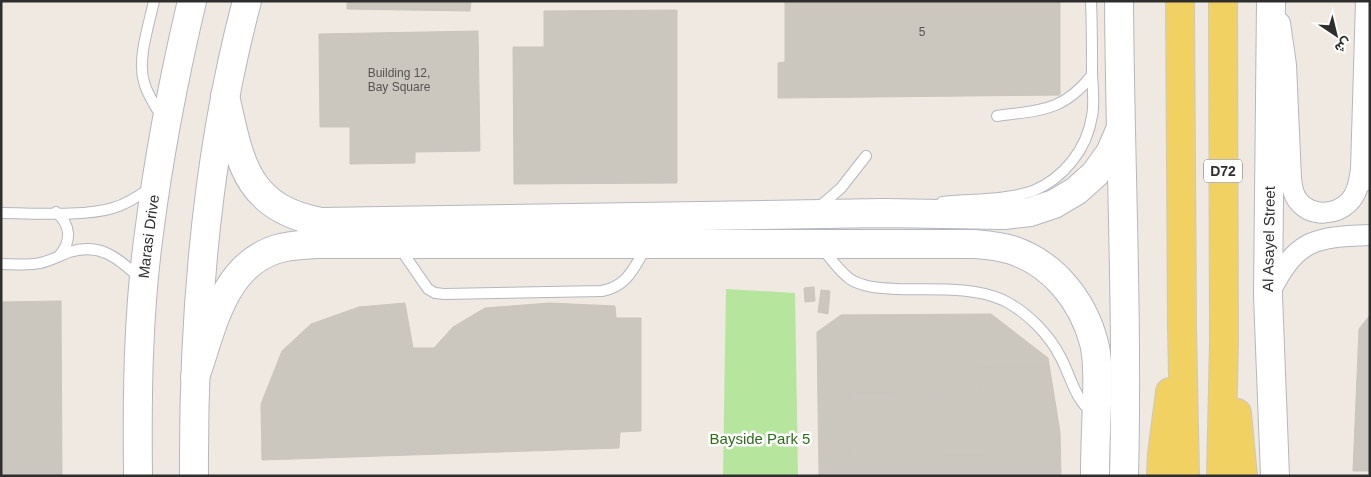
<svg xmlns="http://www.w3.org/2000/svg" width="1371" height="477" font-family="Helvetica,Vazirmatn,sans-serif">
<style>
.green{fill:#b6e59e}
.building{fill:#cbc7bf;stroke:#cbc5ba}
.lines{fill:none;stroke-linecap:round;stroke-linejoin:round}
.lane-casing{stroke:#b4b7c1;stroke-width:12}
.street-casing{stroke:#b4b7c1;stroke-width:22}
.secondary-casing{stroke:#b4b7c1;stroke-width:30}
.primary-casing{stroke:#c9c9c9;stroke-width:30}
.lane{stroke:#fff;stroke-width:10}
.street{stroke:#fff;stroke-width:20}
.secondary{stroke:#fff;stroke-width:28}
.primary{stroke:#f2d163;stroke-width:28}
.labels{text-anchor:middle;stroke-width:5;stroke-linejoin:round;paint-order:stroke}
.number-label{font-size:12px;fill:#555452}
.shield{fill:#fff;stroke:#6d6d6d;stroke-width:1}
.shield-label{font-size:14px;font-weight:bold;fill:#2e2e2e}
.street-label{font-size:15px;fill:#2e2e2e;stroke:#fff}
.park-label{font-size:15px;fill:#2c6e1b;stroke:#fff}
</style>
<rect width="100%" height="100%" fill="#efe9e1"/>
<path class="green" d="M726 289 795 293 798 476H723Z"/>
<path class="building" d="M347 1H471L470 11 347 9Z
M785 1H1060V95L778 98V63L785 62Z
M677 10V183L514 184 513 47H544V11Z
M478 31 480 151 415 152V163L350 164V127H320L319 34Z
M814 287 815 301 805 302 804 288Z
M821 290 830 291 828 314 818 312Z
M61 301 62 476H1V302Z
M405 303 413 348H434L453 327 485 308 549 303 615 306 616 318H641V431L620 432 619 448 262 460 261 404 282 351 311 324 359 307Z
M991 314 1048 358 1060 432 1061 476H819L817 332 841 315Z
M1370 315V471H1353L1359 329Z
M1046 366 1047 476H983V455L850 456V393L980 392V367Z"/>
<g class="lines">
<g class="lane-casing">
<path id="lane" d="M154 1C149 25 137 59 144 82 147 94 155 106 162 117
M997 116C1040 110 1063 112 1092 75
M942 202C969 199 1008 200 1033 191 1064 178 1087 149 1092 116 1095 101 1092 85 1092 70 1092 47 1092 24 1091 1
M818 208 841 188 866 156
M56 212C71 225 72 241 59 256
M1 213C33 213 83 217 113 208 127 204 139 196 150 188
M399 247 428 289 435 293 444 294 602 291C628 286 634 267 647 246
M822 248C831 259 839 271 850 279 864 288 882 288 898 289 932 290 972 286 1003 300 1027 312 1049 334 1061 358 1071 377 1075 400 1093 413
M1 264C14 264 27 266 40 263 50 261 59 256 69 252 101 242 119 259 141 279"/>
</g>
<g class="street-casing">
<path id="street" d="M1280 23 1286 65 1291 178C1292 187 1293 196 1300 203 1313 217 1336 215 1349 202 1358 193 1359 181 1361 169
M1364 181 1361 169 1366 1
M1270 292C1297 239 1314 237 1370 235"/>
</g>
<g class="secondary-casing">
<g id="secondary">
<path d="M1119 1C1120 159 1128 318 1124 476"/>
<path d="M1271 1 1268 296 1275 476"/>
<path d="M225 96C240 161 245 208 321 222L883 213 1004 215 1030 212 1054 204 1076 191 1095 174 1110 153 1120 130"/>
<path d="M195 377C212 330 222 266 277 249 290 245 303 245 316 244H975C987 245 1000 246 1012 250 1054 264 1083 301 1094 343 1099 362 1097 384 1097 404 1096 428 1095 452 1095 476"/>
<path id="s1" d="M138 476C137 395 138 313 149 233 159 155 174 77 192 1"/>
<path d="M194 476C193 317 206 155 247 1"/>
</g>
</g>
<g class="primary-casing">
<path id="primary" d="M1180 1 1182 327 1185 476
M1237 413 1243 476
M1161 476 1162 454 1170 392
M1221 476 1224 342 1223 1"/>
</g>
<use href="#lane" class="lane"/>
<use href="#street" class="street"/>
<use href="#secondary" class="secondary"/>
<use href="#primary" class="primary"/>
</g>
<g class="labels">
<g class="number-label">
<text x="922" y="36">5</text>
<text x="399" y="77">Building 12,<tspan x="399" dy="14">Bay Square</tspan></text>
</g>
<rect class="shield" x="1204" y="159.5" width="38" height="23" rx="4"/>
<g class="shield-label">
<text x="1223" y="176">D72</text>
</g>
<g class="street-label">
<text dy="5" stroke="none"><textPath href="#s1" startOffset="240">Marasi Drive</textPath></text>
<text transform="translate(1269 239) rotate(-89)" y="5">Al Asayel Street</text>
</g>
<g class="park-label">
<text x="760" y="444">Bayside Park 5</text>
</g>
</g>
<rect width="1371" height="477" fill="none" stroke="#2e2e2e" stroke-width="5"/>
<g transform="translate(1336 35) rotate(145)" stroke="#ffffff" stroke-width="4" paint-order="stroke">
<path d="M0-4L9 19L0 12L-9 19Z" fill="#2e2e2e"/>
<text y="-8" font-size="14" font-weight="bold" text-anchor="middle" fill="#2e2e2e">ش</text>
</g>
</svg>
